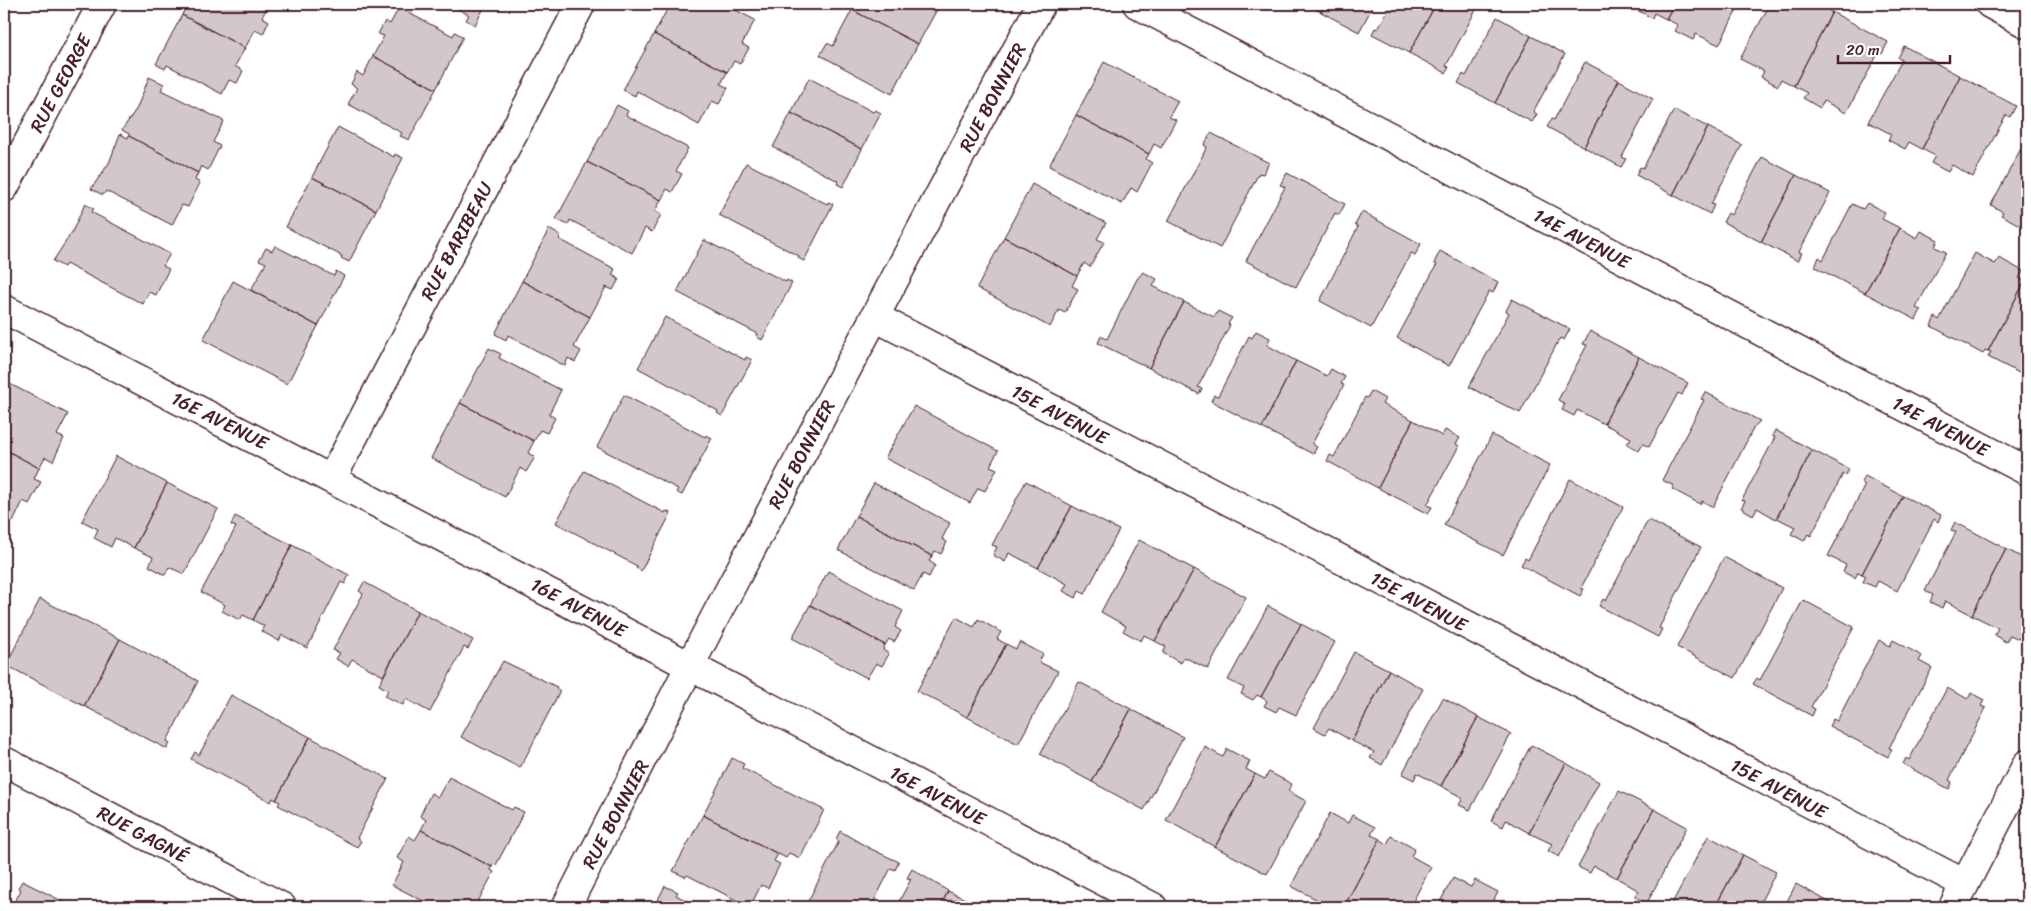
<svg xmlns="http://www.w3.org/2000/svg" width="2031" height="911" font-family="Sriracha,sans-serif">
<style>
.building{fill:#d2c7cb;stroke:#4a1f2b}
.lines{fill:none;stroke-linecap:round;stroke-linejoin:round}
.minor-casing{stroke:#4a1f2b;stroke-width:31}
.minor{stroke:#fff;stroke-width:28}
.labels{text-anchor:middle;stroke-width:4;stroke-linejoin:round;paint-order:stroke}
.street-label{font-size:19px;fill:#4a1f2b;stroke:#fff}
</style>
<rect width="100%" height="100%" fill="#fff"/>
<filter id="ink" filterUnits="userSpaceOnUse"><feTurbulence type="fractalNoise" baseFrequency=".02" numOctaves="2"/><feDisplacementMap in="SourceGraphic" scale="10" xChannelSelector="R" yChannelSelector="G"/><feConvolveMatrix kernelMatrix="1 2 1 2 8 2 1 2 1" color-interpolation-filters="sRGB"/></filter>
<g filter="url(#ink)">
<path class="building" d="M187 4H269L262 17 269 21 263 34 255 30 245 48 182 15Z
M449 4H486L475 25 466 20 469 15Z
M670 4H724L755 20 742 44 749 48 740 64 734 61 727 72 654 34Z
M856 4H940L918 44 852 10Z
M1306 4H1326L1321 12Z
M1326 4H1374L1359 32 1321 12Z
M1391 4H1436L1409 53 1372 34 1375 28 1378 29Z
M1436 4H1479L1446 66 1449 67 1446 73 1409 53Z
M1635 4H1674L1666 19 1654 13 1652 18 1633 8Z
M1674 4H1740L1719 45 1696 34 1693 40 1675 31 1678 25 1666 19Z
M1770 4H1816L1832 12 1794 86 1781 79 1778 86 1761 77 1764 71 1740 59Z
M399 8 453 36 455 32 463 37 436 89 373 56 384 36 378 34 385 21 390 24Z
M852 10 918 44 892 94 820 55 827 43 833 46Z
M1832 12 1888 42 1882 54 1879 52 1846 113 1824 101 1820 108 1803 98 1807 93 1794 86Z
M182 15 245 48 235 66 243 71 237 83 229 80 222 94 167 65 165 69 156 64Z
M1497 17 1531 36 1495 103 1458 83 1463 74 1466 76Z
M654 34 727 72 721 84 728 88 719 104 712 101 699 125 637 91 635 96 623 90Z
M1531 36 1565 54 1533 112 1537 114 1532 122 1495 103Z
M1904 46 1960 76 1922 149 1909 142 1905 149 1888 140 1891 134 1868 122 1902 60 1898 58Z
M373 56 436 89 409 140 400 136 402 133 348 104 357 88 351 84 357 72 363 76Z
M1104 62 1178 101 1169 117 1176 120 1161 148 1154 144 1149 154 1076 115Z
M1585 62 1619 80 1584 147 1547 127 1552 119 1554 120Z
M1960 76 2016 106 2010 117 2006 115 1973 177 1952 165 1948 172 1931 163 1935 156 1922 149Z
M149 77 164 84 161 90 224 121 213 142 220 146 208 170 201 166 198 173 129 136V134L122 130 137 108Z
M809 78 873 112 875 110 881 113 862 149 791 113Z
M1619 80 1653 99 1622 157 1626 159 1621 167 1584 147Z
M617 105 628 111 626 115 688 148 676 171 682 174 672 192 667 189 661 200 587 162Z
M1674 110 1708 127 1673 195 1636 175 1640 167 1643 168Z
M791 113 862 149 843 187 837 184 838 181 773 147Z
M1076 115 1149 154 1146 159 1152 163 1137 192 1131 188 1122 204 1049 166Z
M338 127 394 157 395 154 403 158 376 210 312 177Z
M1708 127 1742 145 1711 204 1714 205 1710 214 1673 195Z
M1211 133 1269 163 1263 174 1259 173 1220 248 1168 221 1207 147 1204 145Z
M120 134 128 138 129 136 198 173 195 180 200 183 188 207 182 205 172 225 106 191 103 195 91 189 109 163Z
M2027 137V229L2001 215 2003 212 1991 205Z
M1762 157 1796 175 1761 242 1723 222 1728 213 1731 215Z
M587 162 661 200 655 211 661 215 652 232 645 228 632 253 570 220 568 225 556 219Z
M746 163 827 204 828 202 833 204 804 261 798 258 799 256 719 215Z
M1287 173 1345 204 1339 215 1335 213 1296 287 1246 261 1285 187 1280 185Z
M1796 175 1830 193 1799 252 1802 253 1798 261 1761 242Z
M312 177 376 210 349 262 341 258 342 256 286 227Z
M1032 184 1106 223 1097 239 1104 242 1090 267 1084 263 1077 276 1004 237Z
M1867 203 1885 212 1882 219 1900 228 1865 293 1815 267 1819 257 1823 260 1852 204 1863 209Z
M85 204 94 209 91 212 170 254 163 266 169 269 156 295 149 292 143 304 66 264 64 267 53 261 72 232Z
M1362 212 1421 244 1415 255 1411 253 1371 328 1320 301 1358 227 1355 225Z
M1900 228 1917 238 1921 231 1938 240 1935 247 1946 252 1916 308 1921 310 1916 320 1865 293Z
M549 229 561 236 559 239 615 269 612 275 619 279 613 290 606 287 590 317 522 281Z
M1004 237 1077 276 1072 286 1078 289 1065 313 1059 310 1050 327 977 288Z
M704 240 786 282 787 280 792 283 762 340 757 337 758 334 677 292Z
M275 246 334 276 336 271 344 276 318 326 251 290 266 263 259 260 266 248 272 251Z
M1440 251 1498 282 1493 293 1489 291 1449 366 1397 338 1437 264 1434 263Z
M1975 253 1995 264 1999 258 2023 271 2019 278 2025 281 1988 351 1985 350 1983 354 1931 326 1935 317 1939 320Z
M1143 272 1157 279 1153 286 1184 302 1149 368 1098 343 1101 336 1107 339 1137 279Z
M233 281 318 326 287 384 203 340Z
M522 281 590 317 574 347 581 351 575 362 568 358 565 366 508 335 506 340 495 334Z
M2025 281 2027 282V377L1988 357 1991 352 1988 351Z
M1512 299 1570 329 1564 340 1560 338 1520 413 1469 387 1509 313 1506 311Z
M1184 302 1214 317 1218 311 1232 318 1228 324 1230 325 1198 387 1202 389 1199 394 1149 368Z
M665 317 745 360 746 357 752 360 722 416 717 413 718 411 638 368Z
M1256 331 1270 338 1267 345 1296 361 1262 428 1211 401 1214 395 1218 396 1249 336 1252 338Z
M1590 331 1639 357 1604 424 1577 410 1574 416 1562 410 1565 404 1558 400 1587 345 1583 344Z
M489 348 501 354 499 358 561 390 549 414 555 418 547 433 540 430 534 441 460 403Z
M1639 357 1688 383 1682 395 1678 393 1649 447 1643 444 1639 451 1627 444 1631 438 1604 424Z
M1296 361 1327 376 1331 369 1345 377 1341 384 1344 385 1312 444 1317 447 1313 454 1262 428Z
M4 381 68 414 57 435 64 438 53 461 45 457 39 468 4 449Z
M1371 391 1385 399 1382 404 1413 420 1378 488 1327 461 1330 455 1334 457 1365 397 1367 398Z
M1705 392 1760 421 1754 427 1713 507 1702 501 1700 504 1672 489 1674 486 1662 480 1704 400 1701 399Z
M624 395 705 437 706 435 712 438 682 495 676 492 678 489 597 447Z
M460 403 534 441 528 453 535 457 526 472 520 468 505 497 431 458Z
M914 406 998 451 990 466 997 469 985 491 978 488 970 503 885 458Z
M1413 420 1442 436 1445 430 1460 438 1456 444 1459 446 1427 505 1432 507 1428 514 1378 488Z
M1775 430 1812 450 1776 519 1757 508 1753 515 1741 508 1745 501 1742 500 1775 437 1772 436Z
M1492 435 1550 465 1503 555 1444 525Z
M4 449 39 468 34 479 41 482 29 504 23 501 13 522 4 517Z
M1812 450 1849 469 1846 475 1843 474 1811 536 1808 534 1804 541 1791 534 1795 527 1777 518Z
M116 456 167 483 134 548 115 538 111 547 94 538 98 529 82 521Z
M584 471 665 513 666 511 671 513 641 571 636 568 637 566 556 523Z
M1865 476 1903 496 1862 574 1858 572 1855 578 1843 572 1846 565 1828 556 1865 485 1861 482Z
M1570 479 1623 507 1581 588 1584 589 1580 596 1521 565 1525 558 1528 560Z
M1026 481 1072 506 1038 568 1009 553 1005 562 993 555 997 547 992 545Z
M167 483 218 509 184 574 169 567 165 575 149 566 153 557 134 548Z
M874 483 950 523 942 539 947 542 941 554 935 551 932 556 856 516Z
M1903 496 1941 515 1938 522 1934 519 1897 591 1878 581 1875 587 1863 582 1866 576 1862 574Z
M1072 506 1119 530 1085 594 1079 591 1076 598 1063 591 1067 584 1038 568Z
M235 516 292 545 253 620 243 615 240 620 222 611 225 605 201 592 236 527 231 525Z
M856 516 932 556 929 561 935 565 929 577 923 574 914 590 838 550Z
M1648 520 1701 547 1659 628 1662 629 1658 637 1599 606 1603 599 1606 601Z
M1955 522 2006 549 1972 615 1945 601 1942 608 1930 602 1933 595 1925 591 1956 532 1951 530Z
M1139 540 1194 569 1155 641 1144 635 1141 641 1123 631 1126 626 1101 612Z
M292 545 349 575 345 584 341 582 307 648 282 635 279 641 261 631 264 626 253 620Z
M2006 549 2027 560V623L2019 639 2010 635 2006 642 1994 635 1998 628 1972 615Z
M1724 557 1782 588 1735 678 1677 647Z
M1194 569 1246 597 1208 669 1184 657 1181 663 1163 653 1166 647 1155 641Z
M828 571 903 611 895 627 901 631 894 642 889 639 885 645 810 605Z
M364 582 418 611 383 676 352 659 348 666 336 659 340 653 333 650 363 594 359 591Z
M40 599 120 639 84 706 4 664 5 656 9 659Z
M1803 600 1854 627 1811 707 1815 709 1812 716 1753 684 1757 678 1760 680Z
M810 605 885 645 883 650 889 654 882 666 876 663 867 678 792 638Z
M1268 606 1301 624 1261 697 1257 695 1253 700 1241 694 1244 688 1228 680Z
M418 611 473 640 468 649 464 647 430 712 406 699 403 705 385 696 388 690 379 685Z
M956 617 974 627 978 619 1001 632 997 639 1006 644 967 717 917 691Z
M1301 624 1335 642 1296 715 1279 707 1276 712 1264 706 1267 701 1261 697Z
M120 639 198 681 167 741 170 743 167 749 84 706Z
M1879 640 1890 646 1893 640 1922 656 1919 661 1932 668 1889 748 1892 749 1888 757 1829 726 1833 719 1837 721Z
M1020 642 1043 654 1039 662 1058 671 1018 744 967 717 1006 644 1016 649Z
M1354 652 1389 670 1352 741 1329 728 1325 734 1314 728Z
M503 661 557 687 556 689 560 691 520 768 461 737Z
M1389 670 1423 689 1382 765 1370 758 1374 752 1352 741Z
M1079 682 1131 709 1092 782 1040 754Z
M1947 688 1968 699 1971 693 1984 700 1981 706 1986 708 1949 780 1952 782 1949 789 1903 764 1906 758 1909 760Z
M231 695 310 737 276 800 273 798 271 802 191 759 195 752 199 755Z
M1443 698 1478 717 1441 786 1417 773 1414 780 1402 774Z
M1131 709 1183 737 1144 810 1092 782Z
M1478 717 1511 734 1470 810 1459 805 1463 798 1441 786Z
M310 737 388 779 357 838 361 841 357 847 278 805 280 802 276 800Z
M1531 745 1566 763 1529 833 1506 820 1503 827 1491 821Z
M1205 747 1223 757 1227 749 1250 761 1246 769 1255 774 1215 847 1166 820Z
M732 758 744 764 742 768 824 810 800 858 789 853 786 858 703 815Z
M1566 763 1599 782 1559 857 1548 851 1552 844 1529 833Z
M1269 772 1292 784 1288 791 1306 801 1267 874 1215 847 1255 774 1265 779Z
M449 777 512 810 514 807 524 812 496 865 493 864 492 867 421 830 426 820 420 816 431 793 438 797Z
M1619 791 1654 809 1617 878 1594 866 1590 873 1578 867Z
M1654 809 1687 827 1647 903 1635 897 1639 891 1617 878Z
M1330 813 1348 823 1352 815 1375 827 1371 835 1380 839 1344 907H1331L1291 886Z
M703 815 778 854 774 861 780 864 768 888 761 885 750 907 687 875 685 877 673 871Z
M421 830 492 867 491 870 494 872 475 907H435L392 885 404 862 397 858 409 836 415 840Z
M840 831 869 848 899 862 895 870 891 868 871 907H805L839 841 836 839Z
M1391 836 1415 849 1411 856 1431 867 1410 907H1344L1380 839 1387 844Z
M1708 836 1743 855 1715 907H1670Z
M1743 855 1776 872 1758 907H1715Z
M912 869 948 891 940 907H896L911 879 907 878Z
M1453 878 1471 887 1475 880 1498 892 1494 900 1503 904 1501 907H1437Z
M22 881 70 905 69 907H12L21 890 18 888Z
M1796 884 1829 902 1826 907H1784Z
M665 886 678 892 676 895 698 907H654Z
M948 891 982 907H940Z
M1829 902 1840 907H1826Z"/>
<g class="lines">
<g class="minor-casing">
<path id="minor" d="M1137 4 2027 471
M1990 4 2027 24
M4 188 102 4
M4 309 1153 907
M875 317 1965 884
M332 478 581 4
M4 761 282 907
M566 907 715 617 1041 4
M1953 907 2027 764"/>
</g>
<use href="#minor" class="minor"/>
</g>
</g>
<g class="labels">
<g class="street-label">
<text transform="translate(60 83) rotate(-62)" y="7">RUE GEORGE</text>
<text transform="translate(992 97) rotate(-62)" y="7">RUE BONNIER</text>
<text transform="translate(1582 238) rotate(28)" y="7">14E AVENUE</text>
<text transform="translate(456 241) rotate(-62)" y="7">RUE BARIBEAU</text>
<text transform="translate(1060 414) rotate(28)" y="7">15E AVENUE</text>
<text transform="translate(220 420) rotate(27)" y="7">16E AVENUE</text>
<text transform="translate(1941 426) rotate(28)" y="7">14E AVENUE</text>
<text transform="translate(801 454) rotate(-62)" y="7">RUE BONNIER</text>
<text transform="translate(1419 601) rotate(28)" y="7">15E AVENUE</text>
<text transform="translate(579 607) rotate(28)" y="7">16E AVENUE</text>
<text transform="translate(1779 788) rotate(28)" y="7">15E AVENUE</text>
<text transform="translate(938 795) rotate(28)" y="7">16E AVENUE</text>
<text transform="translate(615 814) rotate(-62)" y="7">RUE BONNIER</text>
<text transform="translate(143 834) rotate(28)" y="7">RUE GAGNÉ</text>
</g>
</g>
<rect width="2031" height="911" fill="none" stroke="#fff" stroke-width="20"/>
<rect x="10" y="10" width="2011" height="891" fill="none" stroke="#4a1f2b" stroke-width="2" filter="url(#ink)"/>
<path d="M1838 55v8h112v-8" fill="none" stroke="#4a1f2b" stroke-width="2.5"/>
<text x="1846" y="55" font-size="15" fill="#4a1f2b" stroke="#ffffff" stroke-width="4" paint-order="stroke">20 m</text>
</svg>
